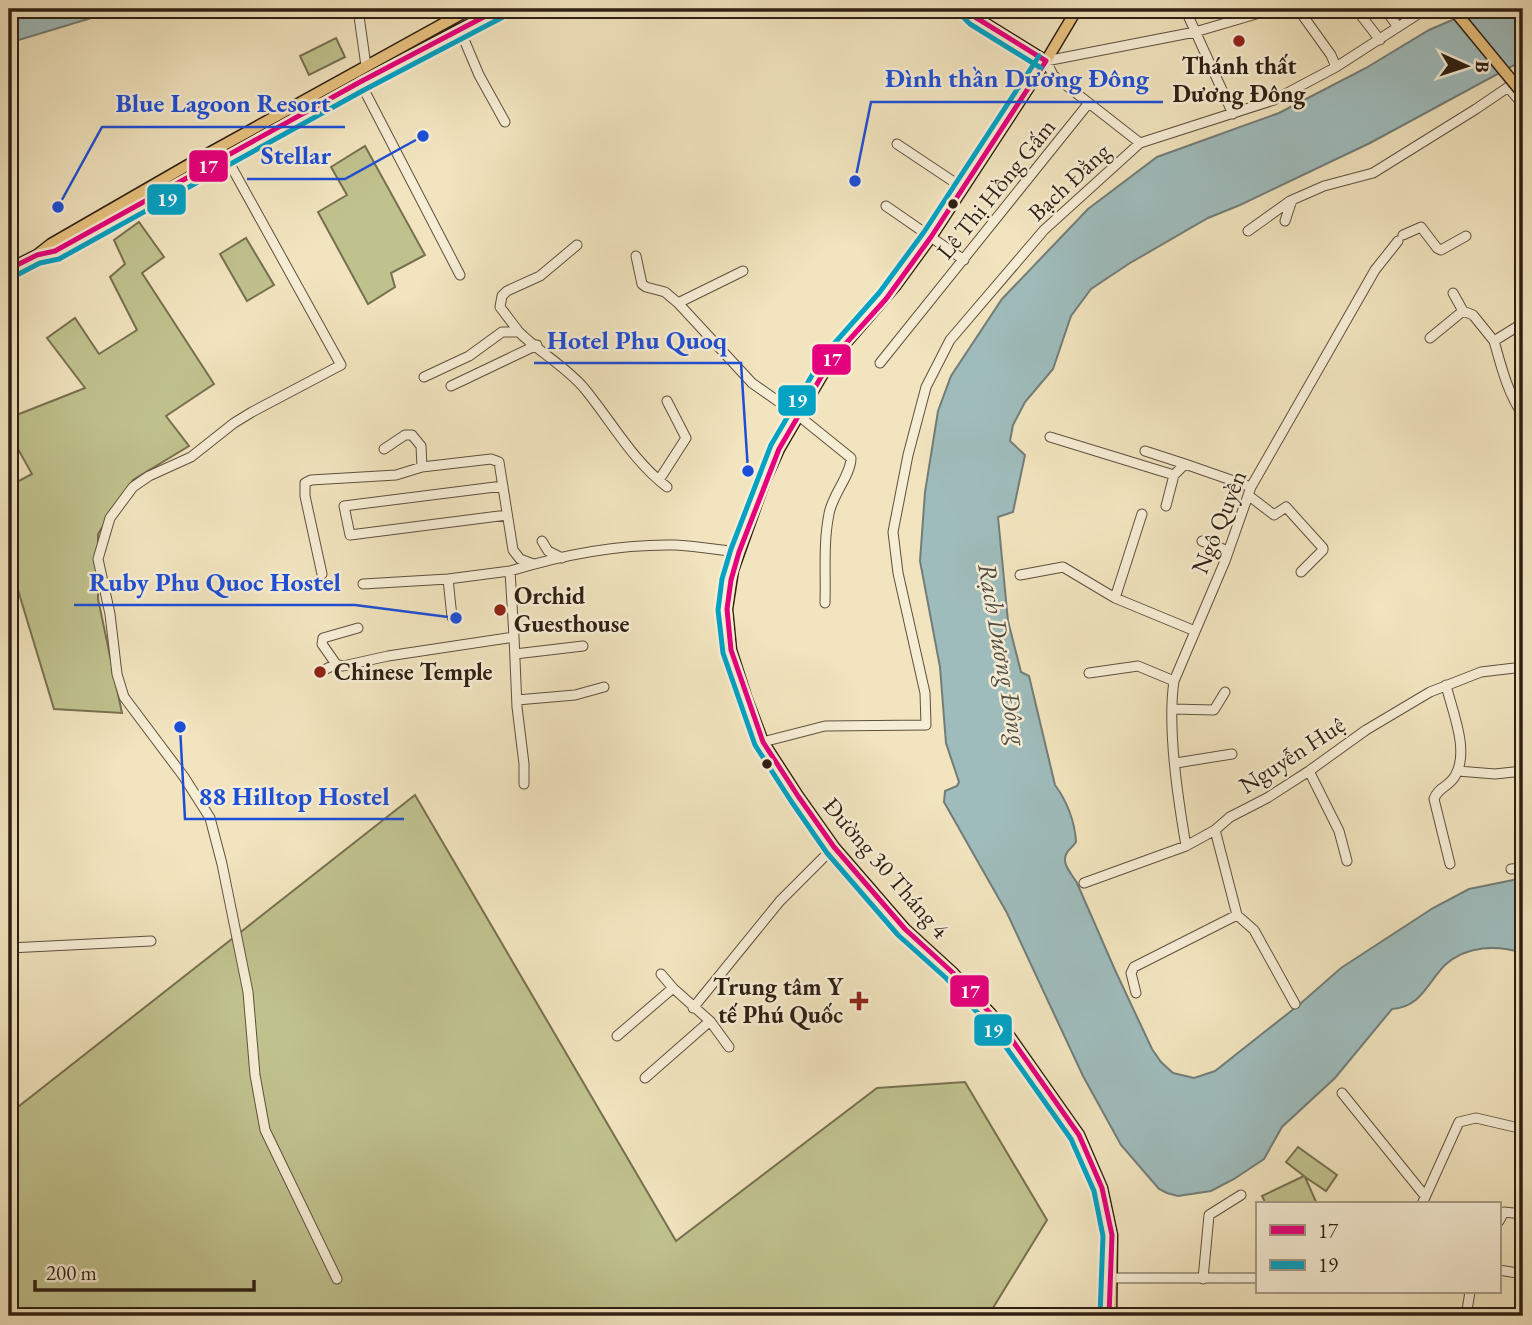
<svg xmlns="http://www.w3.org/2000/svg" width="1532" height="1325" font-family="'EB Garamond',serif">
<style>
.green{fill:#c0c28e;stroke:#777050;stroke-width:2}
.water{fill:#9fbcbc;stroke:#727d78;stroke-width:2}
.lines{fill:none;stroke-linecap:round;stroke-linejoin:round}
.minor-casing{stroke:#5f503e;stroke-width:11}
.major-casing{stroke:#2e1f13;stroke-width:13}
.minor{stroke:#f6edd5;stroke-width:9}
.major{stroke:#e8c27f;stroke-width:10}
.major-bridge-casing{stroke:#2e1f13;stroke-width:13;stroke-linecap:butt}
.major-bridge{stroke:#e8c27f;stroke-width:10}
.bus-1-casing{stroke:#f6edd5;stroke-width:10}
.bus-2-casing{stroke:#f6edd5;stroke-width:10}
.bus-1{stroke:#e5007d;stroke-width:5}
.bus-2{stroke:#02a2c5;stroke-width:5}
.poi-dot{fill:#8f2418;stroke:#f6edd5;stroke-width:2.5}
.bus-dot{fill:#2e1f13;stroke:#f6edd5;stroke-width:2.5}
.labels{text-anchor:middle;stroke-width:5;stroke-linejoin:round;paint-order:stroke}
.poi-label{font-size:24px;font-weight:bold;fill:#2e1f13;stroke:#f6edd5;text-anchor:start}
.street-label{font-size:24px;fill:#2e1f13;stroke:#f6edd5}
.water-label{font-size:26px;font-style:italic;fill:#504e46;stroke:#f6edd5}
.leader{fill:none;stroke:#1d4ed8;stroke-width:2.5}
.callout-dot{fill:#1d4ed8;stroke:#f6edd5;stroke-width:2.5}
.callout-label{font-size:26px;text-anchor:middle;font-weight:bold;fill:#1d4ed8;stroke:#f6edd5;stroke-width:5;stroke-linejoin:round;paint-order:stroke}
.line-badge{stroke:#f6edd5;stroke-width:2.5}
.badge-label{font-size:19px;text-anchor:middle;font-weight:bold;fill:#fff}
</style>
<rect width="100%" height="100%" fill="#f1e4be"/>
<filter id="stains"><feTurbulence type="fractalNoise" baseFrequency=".00286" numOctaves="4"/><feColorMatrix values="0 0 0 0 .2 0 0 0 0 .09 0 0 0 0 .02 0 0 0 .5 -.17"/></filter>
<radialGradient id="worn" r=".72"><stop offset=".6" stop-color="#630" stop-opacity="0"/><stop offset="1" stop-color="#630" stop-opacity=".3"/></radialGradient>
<path class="green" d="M336 38 345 57 309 75 300 56Z
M365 146 425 255 391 273 395 287 368 304 318 212 347 195 331 167Z
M139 222 164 257 142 273 214 384 166 416 189 446 133 480 98 534V599L122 713 54 709 11 567H9V486L32 474 9 433V418L85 388 47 338 75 318 99 354 137 330 110 277 125 264 114 240Z
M246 238 274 285 247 301 220 254Z
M415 795 676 1241 877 1088 965 1082 1047 1220 988 1316H9V1114Z
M1298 1147 1337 1175 1326 1191 1305 1177 1317 1204H1266L1262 1196 1304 1176 1286 1162Z"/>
<path class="water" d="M9 9H121L9 43Z
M1478 9H1523V58L1518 63 1370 143 1240 205 1208 218 1130 263 1091 289 1071 316 1053 369 1025 402 1013 425 1010 441 1025 455 1013 512 998 517 1008 621 1021 672 1029 676 1055 785C1067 801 1075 822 1076 842 1074 845 1071 848 1068 851 1059 862 1072 874 1077 883L1115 970 1152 1049 1161 1062 1173 1073 1194 1078 1215 1071 1300 1004 1341 968 1433 908 1469 889 1523 878V953C1497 945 1467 945 1445 965 1427 983 1421 1007 1392 1009L1335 1078 1282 1127 1264 1159 1234 1179 1211 1191 1178 1196 1167 1193 1159 1189 1121 1145 1083 1076 1007 913 944 802 945 791 957 786 959 782 946 743 940 667 920 561 925 492 938 411 951 376 1002 299 1088 209 1157 157 1279 113 1366 68 1429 30Z"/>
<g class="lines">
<g class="minor-casing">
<path id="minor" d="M358 9 366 66
M1185 9 1233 114
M1298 9 1331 55 1336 67
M1356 9 1380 40
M1385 9 1398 27
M460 30 479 75 505 122
M360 82 460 275
M1508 87 1523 105
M1140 143 1053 75 1046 61 1195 32 1273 9
M897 144 963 188
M226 157 341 365 252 412 234 423 191 457 149 476 133 487 110 518 98 559 110 614 117 674 124 697 184 777 210 818 222 864 248 992 255 1075 265 1130 337 1279
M886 206 964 260
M1285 221 1292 200 1324 186 1373 173 1476 109 1523 77
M1248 231 1290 201
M1520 233 1523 231
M1403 235 1421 227 1437 248 1441 250 1466 236
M636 256 642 284 646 287 665 292 678 303
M743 271 678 303 752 383 799 416 851 458C851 475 832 495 829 514 823 543 826 574 825 603
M1453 293 1463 311
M1523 323 1494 341C1501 366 1508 394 1523 415
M519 332 500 307 502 296 507 291 540 276 577 245
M1430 338 1463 311 1473 315 1494 341
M880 363 1088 104
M424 377 469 356 502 332H519C539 352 565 366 584 388 612 422 632 460 667 487
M451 386 537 345
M1050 437 1174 475 1185 464 1251 487
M384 449 405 435H412L421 446 422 467
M1145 451 1185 464
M659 480 686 438 667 401
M503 486 344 506 350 535 507 515
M1248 495 1274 515 1286 507 1323 548V550L1301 572
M1522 503H1523
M1166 506 1174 475
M542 541 548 551 562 558
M1202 541 1228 551
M322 574 305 496V483L311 480 396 475 422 467 491 459 499 462 513 550 520 559 533 564
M1020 575 1063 567 1115 598 1195 631
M448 579 452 617
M363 584 448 579 510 571
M1115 598 1142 514
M358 628 323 638 322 644 336 664 343 666 388 656 514 637 510 571C562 555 620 544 675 545 696 546 718 550 739 552
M514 637 517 707 524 764V784
M515 654 583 646
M322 671 336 664
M1089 673 1138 666 1174 681
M1446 685C1452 711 1470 751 1455 776 1449 787 1438 787 1434 799L1450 864
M517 700 575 695 604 687
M1172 709 1214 710 1225 692
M763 742 825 726 926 725 925 693 898 573 893 532 908 455 926 387 950 340 1044 230 1140 143 1274 100 1336 67 1426 9
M1176 763 1232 754
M1309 771 1339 831 1347 861
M1458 771 1495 774 1523 771
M1186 846C1178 799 1167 728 1174 681L1225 561 1251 487 1375 270 1398 241
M1511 869 1523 868
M1084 883 1186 846 1215 830 1230 817 1267 798 1309 771 1366 730 1430 692 1481 672 1523 667
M1237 915 1254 930 1295 1004
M9 948 151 941
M661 974 673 988
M1136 993 1131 973 1134 967 1237 915 1215 830
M693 1008 780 901 834 847
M617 1036 673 988 710 1021 729 1047
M645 1078 710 1021
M1342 1093 1425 1196
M1422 1204 1459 1122 1476 1118 1523 1129
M1499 1221 1504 1212 1523 1214
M1499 1270 1523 1274
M1111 1278H1257
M1203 1279 1209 1215 1241 1195
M1466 1316 1470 1292"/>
</g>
<g class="major-casing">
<path id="major" d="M967 9 975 17 1046 61
M1077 9 1046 61 931 237 896 285 831 360 821 377 779 449 765 480 733 570 727 609 731 650 746 697 763 742 798 796 834 847 905 929 952 972 1003 1027 1079 1135 1102 1188 1112 1235 1111 1316
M43 254 55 251 360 82 499 9
M9 269 37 255 51 244 202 157 470 9"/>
</g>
<use href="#minor" class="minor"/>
<use href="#major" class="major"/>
<g class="major-bridge-casing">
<path id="major-bridge" d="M1453 9 1523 94"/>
</g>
<use href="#major-bridge" class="major-bridge"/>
<g class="bus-1-casing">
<path id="bus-1" d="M967 9 975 17 1046 61
M1046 61 931 237 886 299 831 360 779 449 739 552 731 580 727 609 731 650 763 742 798 796 834 847 905 929 952 972 1003 1027 1079 1135 1102 1188 1112 1235 1109 1316
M9 269 37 255 55 251 360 82 499 9"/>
</g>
<g class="bus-2-casing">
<path id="bus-2" d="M961 15 970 24 1041 68
M1039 56 924 232 879 293 824 355 771 445 731 549 722 579 718 610 723 653 755 745 791 801 827 853 898 935 946 978 996 1033 1071 1139 1094 1191 1103 1236 1100 1316
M13 277 40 263 59 259 364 90 503 17"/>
</g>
<use href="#bus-1" class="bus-1"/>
<use href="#bus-2" class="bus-2"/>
</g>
<g class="poi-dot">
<circle cx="1239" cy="41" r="7"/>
<circle cx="500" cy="610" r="7"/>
<circle cx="320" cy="672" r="7"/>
<path d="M855.5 990.5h7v7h7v7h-7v7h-7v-7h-7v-7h7z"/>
</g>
<g class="bus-dot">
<circle cx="953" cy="204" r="6"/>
<circle cx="767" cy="764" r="6"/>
</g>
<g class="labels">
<g class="poi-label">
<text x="1239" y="74" text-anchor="middle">Thánh thất<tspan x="1239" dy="28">Dương Đông</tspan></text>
<text x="514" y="604">Orchid<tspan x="514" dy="28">Guesthouse</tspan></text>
<text x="334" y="680">Chinese Temple</text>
<text x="843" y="995" text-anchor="end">Trung tâm Y<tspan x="843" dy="28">tế Phú Quốc</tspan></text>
</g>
<g class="street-label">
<text transform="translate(1069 182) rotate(-43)" y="8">Bạch Đằng</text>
<text transform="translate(996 189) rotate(-51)" y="8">Lê Thị Hồng Gấm</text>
<text transform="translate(1219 522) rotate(-68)" y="8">Ngô Quyền</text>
<text transform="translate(1292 755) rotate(-33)" y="8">Nguyễn Huệ</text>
<text transform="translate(886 868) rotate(49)" y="8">Đường 30 Tháng 4</text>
</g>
<g class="water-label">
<text transform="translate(1003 654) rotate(80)" y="9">Rạch Dương Đông</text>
</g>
</g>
<path class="leader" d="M855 181L871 102H1163M58 207L102 127H345M423 136L345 179H247M748 471L741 363H534M456 618L355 605H74M180 727L185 819H404"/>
<g class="callout-dot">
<circle cx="855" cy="181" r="7"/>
<circle cx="58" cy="207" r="7"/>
<circle cx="423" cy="136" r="7"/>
<circle cx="748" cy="471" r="7"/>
<circle cx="456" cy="618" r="7"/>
<circle cx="180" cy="727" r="7"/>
</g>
<g class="callout-label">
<text x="1017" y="87">Đình thần Dương Đông</text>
<text x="223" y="112">Blue Lagoon Resort</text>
<text x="296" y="164">Stellar</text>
<text x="637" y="349">Hotel Phu Quoq</text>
<text x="215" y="591">Ruby Phu Quoc Hostel</text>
<text x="294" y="805">88 Hilltop Hostel</text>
</g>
<g class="line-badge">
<rect x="188" y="149" width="41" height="34" rx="7" fill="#e5007d"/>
<rect x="146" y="183" width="41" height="33" rx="7" fill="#02a2c5"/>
<rect x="811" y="343" width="41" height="33" rx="7" fill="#e5007d"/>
<rect x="777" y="384" width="40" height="33" rx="7" fill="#02a2c5"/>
<rect x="949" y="974" width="41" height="34" rx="7" fill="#e5007d"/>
<rect x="973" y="1013" width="40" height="34" rx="7" fill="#02a2c5"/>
</g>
<g class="badge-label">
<text x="208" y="173">17</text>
<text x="167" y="206">19</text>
<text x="832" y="366">17</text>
<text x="797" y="407">19</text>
<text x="970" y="998">17</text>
<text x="993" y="1037">19</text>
</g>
<rect width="1532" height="1325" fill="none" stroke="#f1e4be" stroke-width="35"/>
<rect x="10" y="10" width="1511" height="1304" fill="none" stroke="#2e1f13" stroke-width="3.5"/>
<rect x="18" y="18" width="1497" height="1290" fill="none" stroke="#2e1f13" stroke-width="2"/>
<rect x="1256" y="1202" width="245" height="91" fill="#f6edd5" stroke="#a69b87" stroke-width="2"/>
<rect x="1270" y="1225" width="35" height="10" fill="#e5007d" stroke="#a69b87" stroke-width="2"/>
<text x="1318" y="1238" font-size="21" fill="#2e1f13">17</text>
<rect x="1270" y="1260" width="35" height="10" fill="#02a2c5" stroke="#a69b87" stroke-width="2"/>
<text x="1318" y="1272" font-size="21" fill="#2e1f13">19</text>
<g transform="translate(1466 66) rotate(93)" stroke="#f6edd5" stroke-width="5" paint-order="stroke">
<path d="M0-5L12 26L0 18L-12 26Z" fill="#2e1f13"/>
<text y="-10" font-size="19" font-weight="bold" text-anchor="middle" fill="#2e1f13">B</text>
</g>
<path d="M35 1280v10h219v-10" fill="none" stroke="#2e1f13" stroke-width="3.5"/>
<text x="46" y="1280" font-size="21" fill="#2e1f13" stroke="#f6edd5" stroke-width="5" paint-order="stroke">200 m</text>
<rect width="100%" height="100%" filter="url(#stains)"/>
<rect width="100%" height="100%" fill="url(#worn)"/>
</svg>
